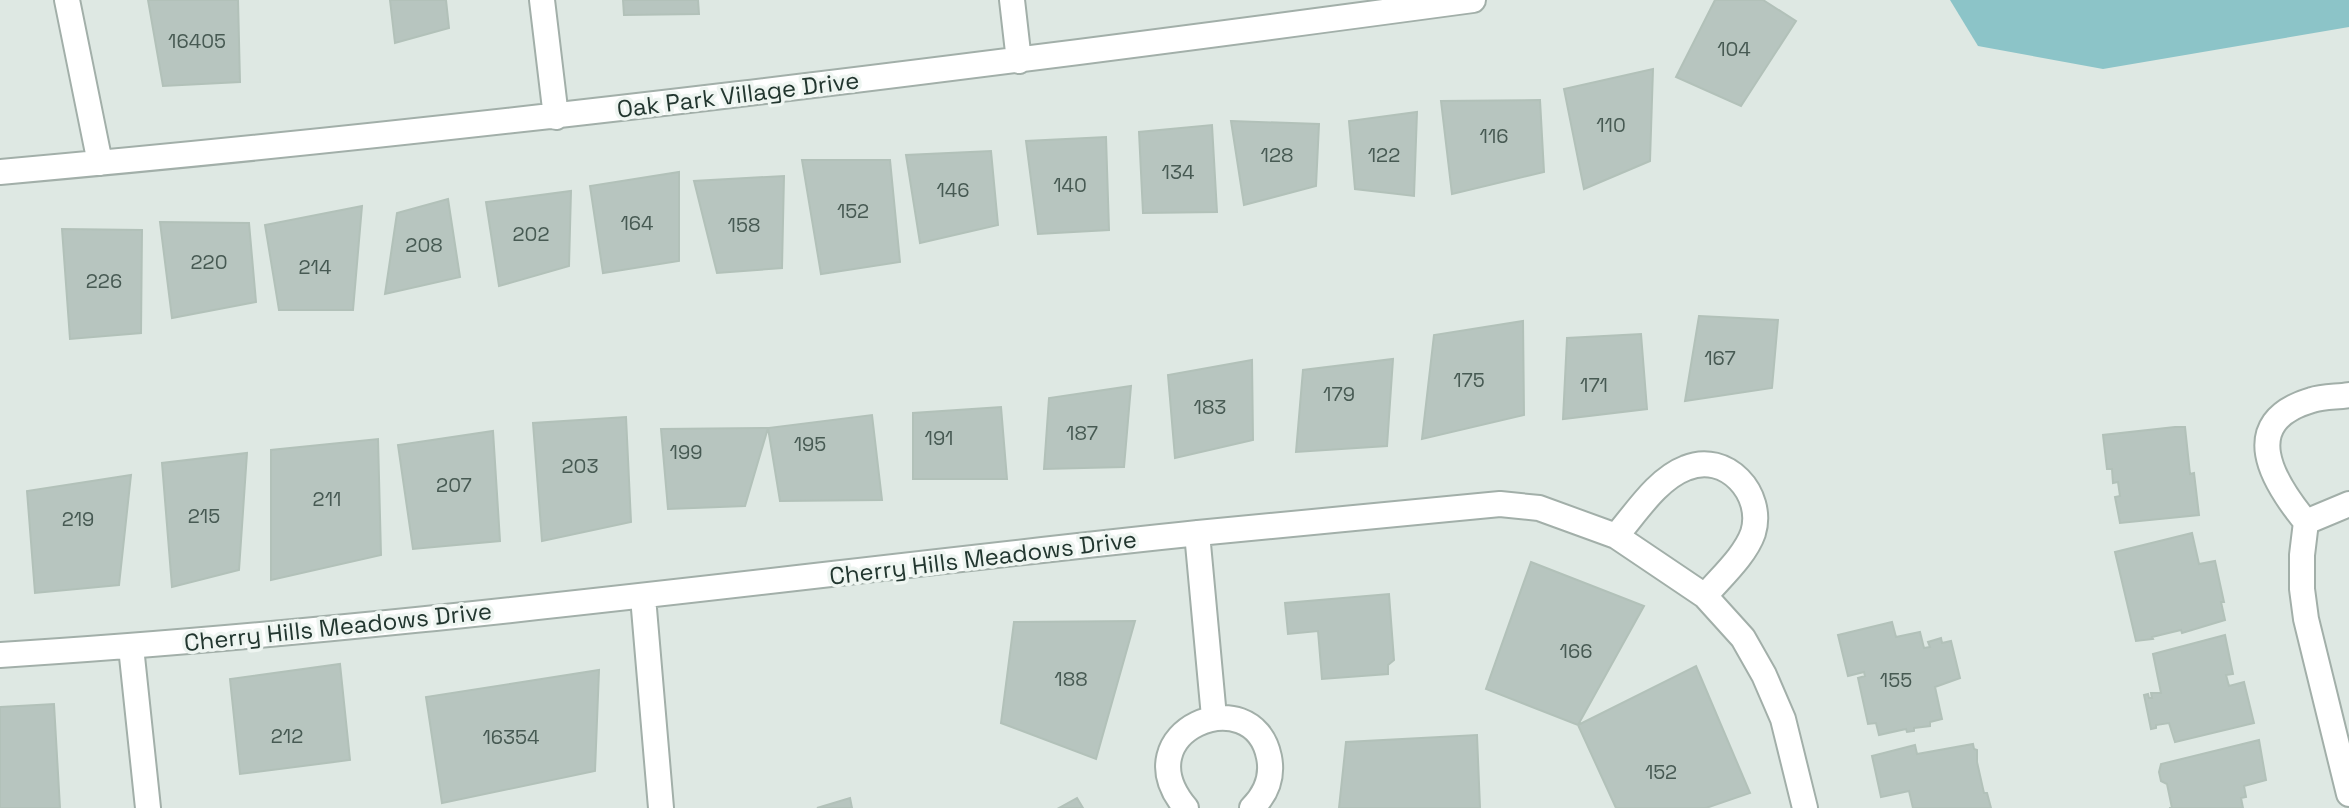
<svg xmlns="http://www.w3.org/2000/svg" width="2349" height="808" font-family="'Space Grotesk',sans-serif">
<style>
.water{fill:#8cc4c8}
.building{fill:#b7c5bf;stroke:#b2c1b9;stroke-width:2}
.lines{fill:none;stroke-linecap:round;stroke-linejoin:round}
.street-casing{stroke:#a2afa9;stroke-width:28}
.street{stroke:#fff;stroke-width:24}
.labels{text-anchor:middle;stroke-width:7;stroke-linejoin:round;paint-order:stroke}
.number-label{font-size:20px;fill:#475a53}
.street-label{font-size:24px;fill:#22362f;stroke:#eef5f1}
</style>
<rect width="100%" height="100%" fill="#dee8e3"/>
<path class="water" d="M1950 0H2349V27L2103 69 1978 46Z"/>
<path class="building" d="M148 0H238L240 82 163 86Z
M390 0H446L449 28 395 43Z
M623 0H698L699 14 624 15Z
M1715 0H1763L1796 21 1741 106 1676 77Z
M1653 69 1650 161 1584 189 1564 89Z
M1540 100 1544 172 1452 194 1441 101Z
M1417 112 1414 196 1355 189 1349 121Z
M1231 121 1319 124 1316 186 1244 205Z
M1212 125 1217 212 1143 213 1139 132Z
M1106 137 1109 230 1038 234 1026 141Z
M991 151 998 225 920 243 906 155Z
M802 160H890L900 262 821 274Z
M679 172V261L603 273 590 186Z
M784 176 782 268 717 273 694 181Z
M571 191 569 266 499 286 486 202Z
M448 199 460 277 385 294 397 213Z
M362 206 353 310H279L265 225Z
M160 222 249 223 256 302 172 318Z
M62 229 142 230 141 333 70 339Z
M1699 316 1778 320 1772 388 1685 401Z
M1523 321 1524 415 1422 439 1434 335Z
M1641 334 1647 409 1563 419 1567 338Z
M1393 359 1387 446 1296 452 1303 370Z
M1252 360 1253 440 1175 458 1168 375Z
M1131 386 1124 467 1044 469 1049 398Z
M1001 407 1007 479H913V413Z
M872 415 882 500 780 501 768 428Z
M626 417 631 522 542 541 533 423Z
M2175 427H2185L2190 474 2194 473 2199 515 2120 523 2115 497 2120 496 2118 482 2113 483 2112 469H2107L2103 435Z
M768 428 745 506 668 509 661 429Z
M493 431 500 541 413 549 398 445Z
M378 439 381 555 271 580V450Z
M247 453 239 570 172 587 162 463Z
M131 475 119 585 35 593 27 491Z
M2192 533 2199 564 2215 561 2224 602H2221L2225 620 2182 633 2181 630 2152 637 2153 639 2136 641 2115 552Z
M1531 562 1644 606 1578 725 1486 689Z
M1389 594 1394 660 1388 665V674L1322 679 1318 631 1288 634 1285 603Z
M1135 621 1096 759 1001 723 1014 622Z
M1892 622 1896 637 1920 632 1924 648 1930 647 1928 642 1941 638 1942 643 1951 641 1960 678 1935 687 1942 719 1930 722V726L1914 728V731L1907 732 1906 729 1879 735 1876 723 1868 724 1858 678 1865 676 1864 672 1848 676 1838 635Z
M2225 635 2233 674 2226 675 2229 686 2244 682 2254 723 2175 742 2169 723 2156 725V728L2151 729 2144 695 2148 694 2149 698H2152L2151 693H2161L2153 654Z
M340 664 350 760 240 774 230 679Z
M1696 666 1750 793 1706 808H1616L1578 725Z
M599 670 595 771 442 803 426 697Z
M54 704 60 808H0V707Z
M1477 735 1480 808H1339L1346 742Z
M2259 740 2266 780 2244 786 2246 797 2241 798 2243 808H2169H2172L2167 784 2161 781 2159 772 2161 764Z
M1973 744 1974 749 1977 750V762L1984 793H1987L1991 808H1913L1909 791 1881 797 1872 756 1915 745 1917 754Z
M850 798 852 808H817Z
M1077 798 1083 808H1059Z"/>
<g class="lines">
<g class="street-casing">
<path id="street" d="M67 0 100 163
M542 0 556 117
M1012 0 1019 61
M0 172C493 128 983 66 1473 0
M2349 395C2337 397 2323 396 2312 400 2236 422 2273 482 2306 522L2302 555V589L2306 619 2349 794
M2306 522 2349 504
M1197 533 1214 717
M1616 536C1636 513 1657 479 1686 468 1726 451 1765 494 1753 533 1745 556 1720 578 1705 596
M643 597 661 808
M131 647 148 808
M0 655C401 630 799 575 1198 533 1299 523 1399 514 1500 504L1539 508 1616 536 1705 596 1743 638 1764 675 1783 719 1805 808
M1186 808C1121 731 1253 678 1269 757 1273 777 1266 794 1252 808"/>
</g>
<use href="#street" class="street"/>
</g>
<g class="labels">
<g class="number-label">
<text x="197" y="48">16405</text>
<text x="1734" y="56">104</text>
<text x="1611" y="132">110</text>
<text x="1494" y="143">116</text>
<text x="1277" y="162">128</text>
<text x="1384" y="162">122</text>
<text x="1178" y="179">134</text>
<text x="1070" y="192">140</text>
<text x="953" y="197">146</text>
<text x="853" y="218">152</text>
<text x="637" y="230">164</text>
<text x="744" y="232">158</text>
<text x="531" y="241">202</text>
<text x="424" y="252">208</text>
<text x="209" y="269">220</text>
<text x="315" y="274">214</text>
<text x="104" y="288">226</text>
<text x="1720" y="365">167</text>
<text x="1469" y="387">175</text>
<text x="1594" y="392">171</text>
<text x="1339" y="401">179</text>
<text x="1210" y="414">183</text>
<text x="1082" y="440">187</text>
<text x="939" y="445">191</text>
<text x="810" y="451">195</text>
<text x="686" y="459">199</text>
<text x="580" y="473">203</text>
<text x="454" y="492">207</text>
<text x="327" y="506">211</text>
<text x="204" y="523">215</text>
<text x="78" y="526">219</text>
<text x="1576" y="658">166</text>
<text x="1071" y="686">188</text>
<text x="1896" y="687">155</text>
<text x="287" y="743">212</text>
<text x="511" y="744">16354</text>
<text x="1661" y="779">152</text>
</g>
<g class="street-label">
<text transform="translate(738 95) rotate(-7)" y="8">Oak Park Village Drive</text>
<text transform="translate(983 558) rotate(-7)" y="8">Cherry Hills Meadows Drive</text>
<text transform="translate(338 627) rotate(-6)" y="8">Cherry Hills Meadows Drive</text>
</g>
</g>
</svg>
